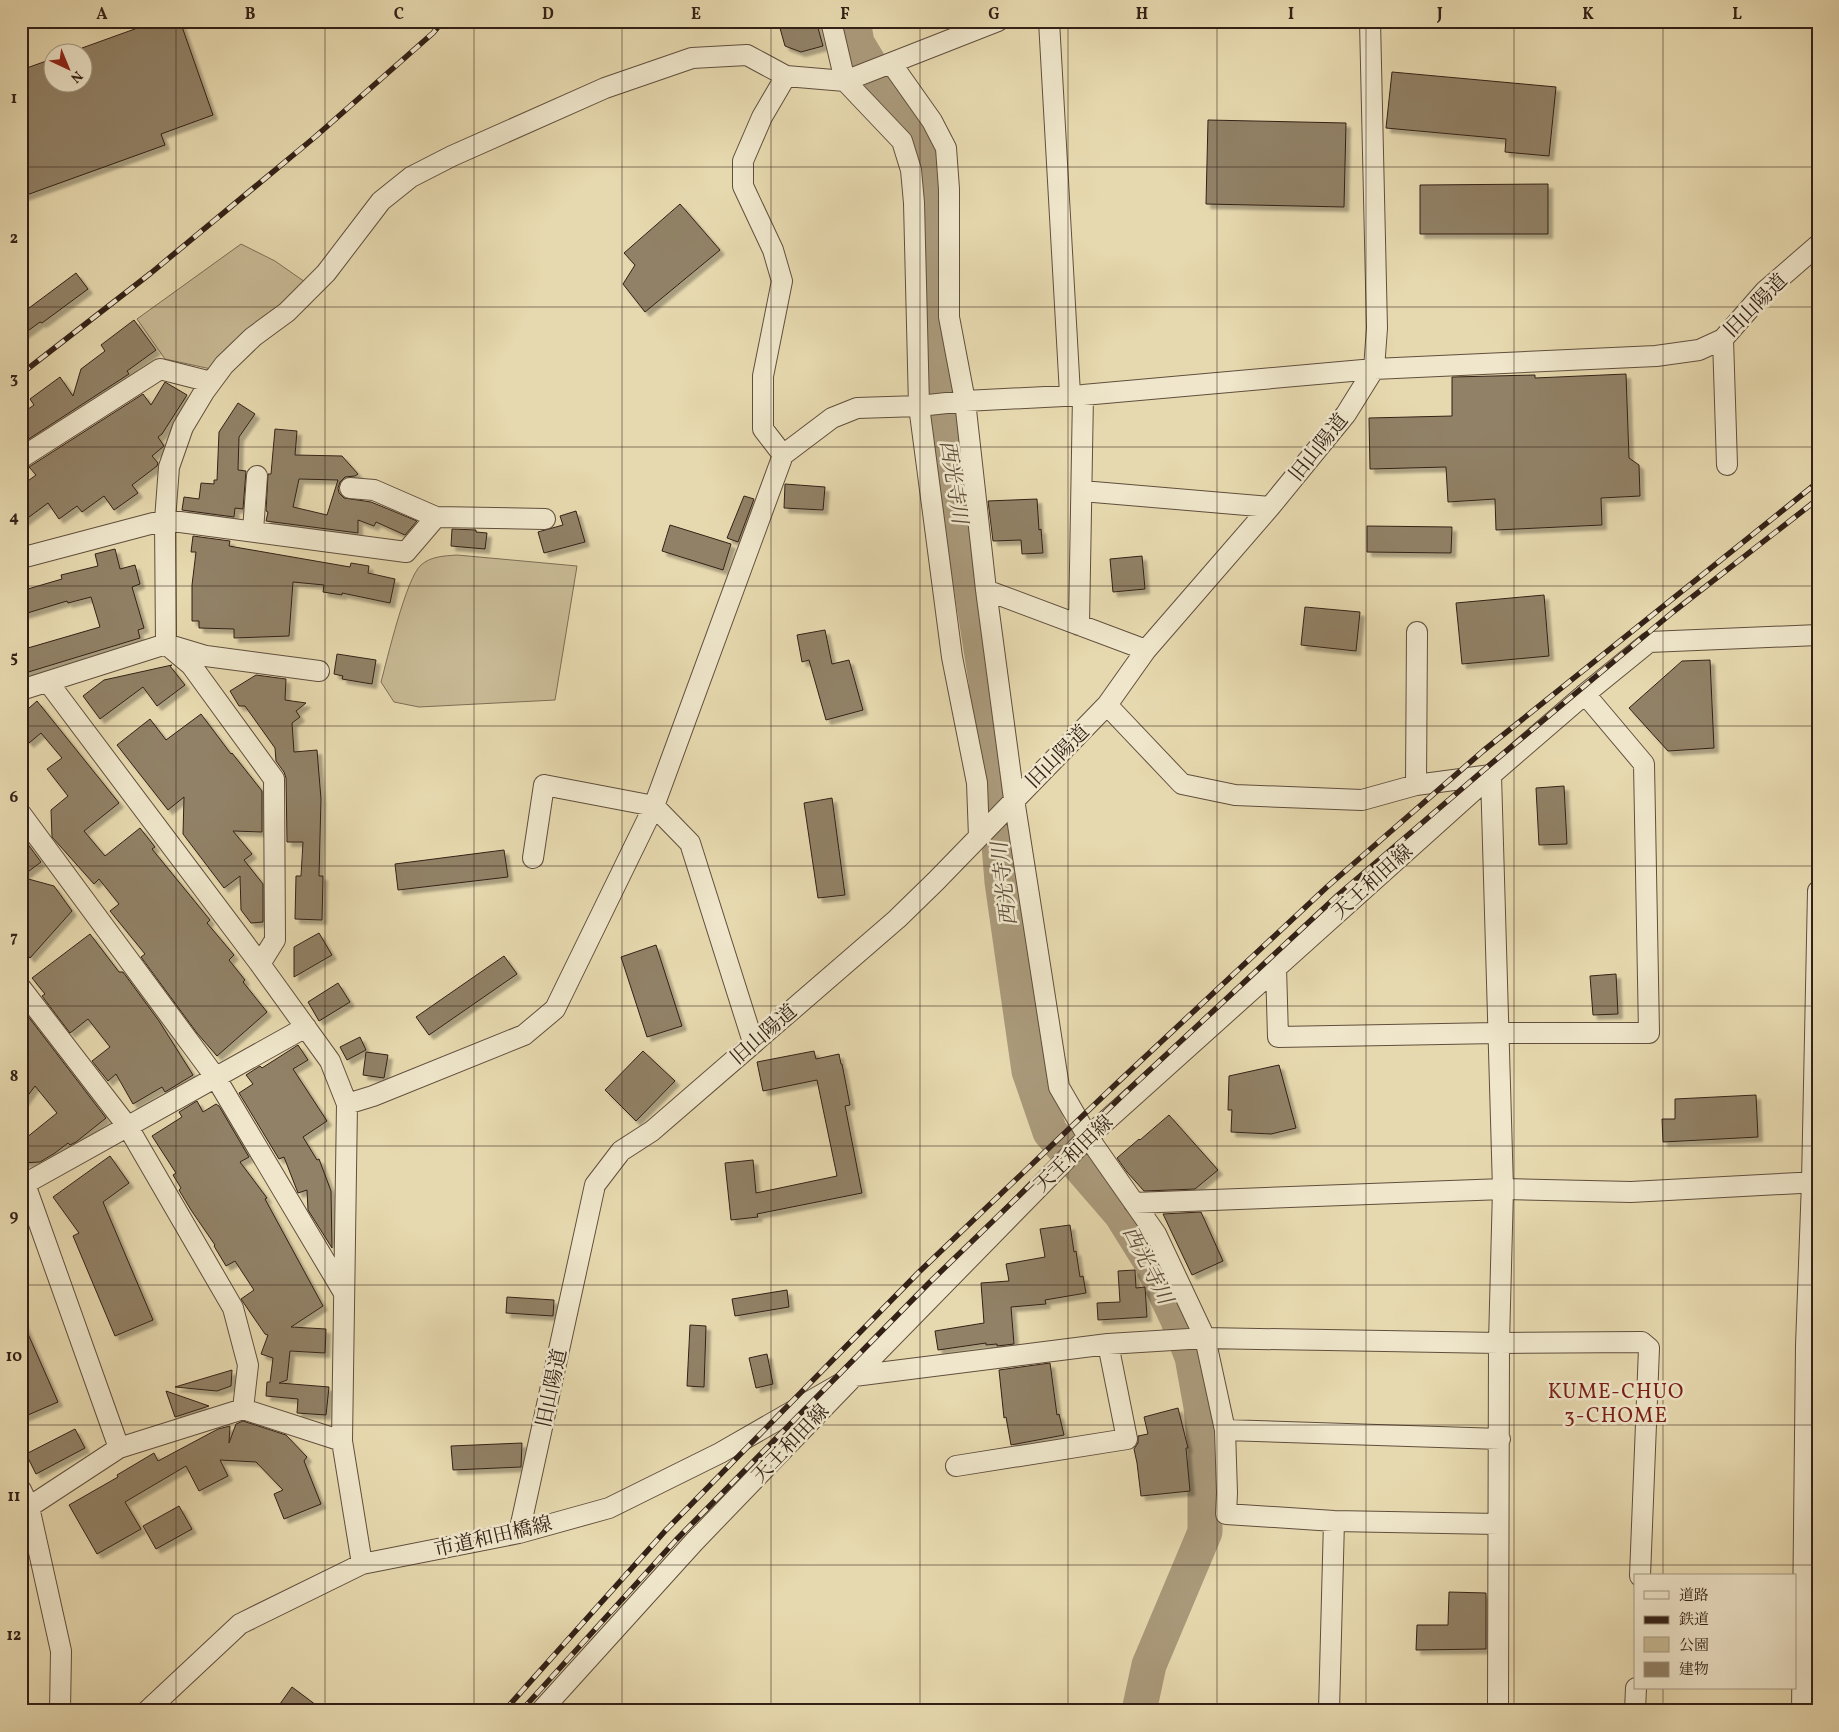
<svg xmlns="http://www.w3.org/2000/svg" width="1839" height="1732" font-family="Vollkorn,'Noto Serif JP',serif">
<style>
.green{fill:#c8ba95;stroke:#7e6e56}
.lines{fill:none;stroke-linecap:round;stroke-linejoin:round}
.river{stroke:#aa9a7b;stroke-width:35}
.building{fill:#918166;stroke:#332117;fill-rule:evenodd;filter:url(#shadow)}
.minor-casing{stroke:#604f3d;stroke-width:22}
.minor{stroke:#efe6cb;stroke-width:20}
.rail-casing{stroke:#332117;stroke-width:5.5}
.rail{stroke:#efe6cb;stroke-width:4;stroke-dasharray:11;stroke-linecap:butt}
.grid{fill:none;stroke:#332117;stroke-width:1;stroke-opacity:0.55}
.labels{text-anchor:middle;stroke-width:5;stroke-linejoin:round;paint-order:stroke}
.street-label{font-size:20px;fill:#332117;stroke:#efe6cb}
.water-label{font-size:21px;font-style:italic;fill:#5d4b3a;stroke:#efe6cb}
.neighbourhood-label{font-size:21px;letter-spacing:1px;fill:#7a1f14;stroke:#efe6cb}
.neatline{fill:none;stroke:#332117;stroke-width:2}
.grid-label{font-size:16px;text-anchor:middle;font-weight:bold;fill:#332117}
</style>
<defs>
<filter id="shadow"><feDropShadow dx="4.5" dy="4.5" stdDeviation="1" flood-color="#0004"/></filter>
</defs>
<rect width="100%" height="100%" fill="#e7d9af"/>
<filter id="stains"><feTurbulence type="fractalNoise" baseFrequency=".004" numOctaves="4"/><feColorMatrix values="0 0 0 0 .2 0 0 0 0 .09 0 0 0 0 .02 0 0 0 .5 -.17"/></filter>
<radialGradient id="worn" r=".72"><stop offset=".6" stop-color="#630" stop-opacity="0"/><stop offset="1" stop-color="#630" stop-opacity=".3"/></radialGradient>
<path class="green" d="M241 244 275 261 305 282 211 369 165 359 137 319Z
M457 555 577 566 555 700 419 707 394 702 381 682C387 660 406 578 421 565 431 556 445 556 457 555Z"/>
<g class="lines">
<path class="river" d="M853 21 857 43 931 166V331L986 681 1002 882 1029 1071 1050 1132 1121 1214 1149 1259 1177 1318 1192 1357 1201 1407 1205 1453V1532L1149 1665 1139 1711"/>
</g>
<path class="building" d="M157 21H180L213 115 161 134 165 145 21 197V70L52 59V82H82V48Z
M778 21H816L823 46 801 52 785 46Z
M1392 72 1556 87 1549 156 1505 152 1506 139 1386 128Z
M1208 120 1346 123 1344 207 1206 204Z
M1548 184V234H1420V185Z
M680 204 720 250 645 312 623 284 635 265 624 253Z
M76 273 88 289 42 323 40 322 21 336V314Z
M134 320 156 350 127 371 129 374 21 444V414L34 405 30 399 60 377 73 396 81 369 105 351 101 345Z
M1626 374 1629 458 1639 465 1640 496 1601 498 1602 525 1496 530 1495 499 1448 502 1446 467 1370 469 1369 418 1452 416V377L1535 375V378Z
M165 382 187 395 162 434 158 437 164 446 152 456 158 463 157 466 132 485 138 493 114 510 104 496 82 512 77 506 59 519 48 503 21 523V486L36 475 29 467 143 394 151 405Z
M238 403 255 414 239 437 238 470 246 471 243 509 235 508 234 517 182 510 184 497 199 499 201 483 214 484V480H217L219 432Z
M275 429 297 431 295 455 342 456 358 474 355 476 345 477 340 482 338 488 339 493 344 498 371 502 417 521 405 535 376 522 374 526 358 520V533L266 521 268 512 266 511 268 474H271ZM299 479 338 480 327 515 293 507Z
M785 484 825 487 823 510 784 508Z
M744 496 754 499 738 542 727 538Z
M1037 499 1039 530 1041 529 1043 553 1022 554 1021 540 993 541 988 501Z
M576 511 585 542 544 553 538 532 563 525 560 516Z
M670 525 731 544 723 570 662 551Z
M1367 526 1452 527 1451 553 1367 552Z
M452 529 476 530V532L487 533 485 549 451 546Z
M193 536 230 541 229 546 350 567 351 563 369 566 368 573 395 579 390 603 342 593V595L323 592 324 585 293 582 289 636 234 638V629L199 628V621H192V585L196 552H191Z
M115 549 120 569 135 565 140 584 132 587 144 628 138 630 140 638 25 673 21 662V650L100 627 91 597 68 603 67 601 24 614 21 604V591L62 579 61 575 98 566 95 554Z
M1142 556 1145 589 1113 592 1110 559Z
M1544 595 1549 656 1462 664 1456 603Z
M1305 607 1360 612 1356 651 1301 645Z
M825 630 832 664 849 660 863 710 826 720 809 660 802 662 797 635Z
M337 654 376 660 372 684 342 679 343 676 334 674Z
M1710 660 1714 748 1668 751 1629 708 1682 661Z
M172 665 170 666 185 685 157 706 143 687 100 719 83 696 104 680Z
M256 675 286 679 285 700 306 703 296 711 300 717 292 723 294 752 317 750 321 799 319 876H323L322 920 295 919 296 876H301L303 842H287L286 778 284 772 276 761 275 748 245 706H239L230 691Z
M37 701 119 803 84 831 105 856 140 828 155 847 152 849 210 920 207 923 234 955 229 960 245 980 243 982 267 1012 217 1056 197 1033 141 957 145 954 110 911 119 904 99 879 94 884 52 837 51 810 68 796 47 769 62 758 41 733 29 743 21 734V715Z
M201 714 231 754 232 753 262 791V832L233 831 252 854 244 860 263 884V922L251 923 241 910 240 876 224 888 183 834 184 797 168 810 117 745 150 719 166 740Z
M1564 786 1567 844 1539 845 1536 788Z
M832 798 845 895 818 898 804 803Z
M21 835 41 862 21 877Z
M504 850 508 877 398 890 395 864Z
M21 877 54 886 72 911 30 958 21 947Z
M319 933 332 955 294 977V947Z
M90 934 119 972H123L159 1021 193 1075 165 1092 162 1087 133 1104 116 1074 108 1081 92 1061 110 1047 88 1019 70 1033 42 996 45 994 32 978Z
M656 945 682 1026 647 1037 621 957Z
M504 956 517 974 429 1035 416 1017Z
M1616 974 1618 1014 1593 1015 1590 976Z
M338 983 350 1002 319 1021 308 1002Z
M24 1011 106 1118 76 1142 70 1145 68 1143 55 1153 40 1162 21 1163V1142L57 1113 35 1086 21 1105V1013Z
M360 1037 366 1050 347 1060 340 1047Z
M298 1045 308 1060 293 1069 327 1121 303 1137 317 1160 319 1159 331 1191 332 1248 308 1210 307 1190 298 1193 284 1157 279 1159 239 1093 253 1084 246 1075 260 1066 262 1068Z
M643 1051 675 1081 636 1121 605 1090Z
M814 1051 816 1059 839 1054 841 1064H842L850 1105 845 1106 862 1193 757 1214 758 1217 731 1220 725 1163 753 1160 756 1193 837 1176 817 1080 763 1091 757 1062Z
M366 1052 388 1055 384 1078 363 1075Z
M1279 1065 1296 1128 1271 1134 1231 1132 1232 1110H1228L1229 1076Z
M1756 1095 1758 1137 1663 1142 1662 1119H1675V1099Z
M197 1101 203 1112 216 1104 219 1106 249 1157 240 1162 267 1198 265 1199 323 1306 291 1327 326 1329 325 1353 290 1351 287 1380 279 1383 329 1387 326 1415 297 1413 298 1399 266 1396 267 1382H270L273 1358 261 1354 268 1335 265 1334 241 1299 254 1290 235 1261 226 1266 214 1246 215 1245 191 1210 179 1190 181 1188 173 1175 176 1173 152 1136 182 1117 179 1112Z
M1169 1115 1218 1170 1195 1189 1144 1191 1127 1172 1117 1158 1139 1139 1140 1140Z
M110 1156 129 1183 103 1202 153 1320 115 1336 73 1236 79 1233 53 1197Z
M1201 1212 1223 1261 1192 1275 1163 1214Z
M1070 1225 1074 1252 1076 1251 1080 1277 1083 1276 1086 1293 1045 1300 1046 1304 1011 1307 1014 1344 997 1346V1344L986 1345V1343L938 1350 935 1331 984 1323 981 1283 1009 1281 1006 1264 1045 1257 1040 1229Z
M1135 1270 1136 1288 1145 1287 1147 1317 1098 1320 1097 1303 1120 1302 1118 1271Z
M787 1290 789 1307 735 1316 732 1299Z
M507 1297 554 1300 553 1316 506 1313Z
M21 1318 58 1402 21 1418Z
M690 1325 706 1326 704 1387 687 1386Z
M767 1354 773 1384 756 1388 749 1358Z
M1050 1363 1057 1415 1059 1414 1064 1435 1011 1445 1006 1417 1004 1418 999 1370Z
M232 1370 231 1386 217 1391 175 1387Z
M166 1391 209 1406 175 1417Z
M1178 1408 1188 1448H1186L1190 1491 1141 1496 1137 1463 1134 1449 1138 1443V1436L1148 1434 1144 1417Z
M243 1421 286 1435 307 1457 304 1461 321 1504 284 1519 274 1494 283 1490 256 1462 220 1460 228 1476 199 1491 186 1466 125 1502 141 1529 97 1554 69 1505 118 1477 117 1475 154 1453 158 1461 218 1429 230 1426 229 1443 236 1424Z
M75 1429 85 1448 36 1474 26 1454Z
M522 1443 521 1467 453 1470 451 1446Z
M179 1506 192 1529 156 1549 143 1526Z
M1449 1592 1486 1593V1649L1416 1650 1417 1625H1448Z
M292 1687 324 1711H275Z"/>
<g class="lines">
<g class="minor-casing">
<path id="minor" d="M831 21 845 81 902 141 911 170 914 203 919 406 952 657 977 783 979 837
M1049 21 1070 394
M891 63 932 121 946 148 949 189V317L965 401 986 590 1014 799 1059 1087 1088 1137 1156 1234 1205 1338 1225 1430 1227 1493 1226 1514 1334 1521 1498 1524
M1723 339 1727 465
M783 455 763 429V376L782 281 773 250 743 186V161L762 117 786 76
M21 458 160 369 211 382
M350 488 374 490 436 517
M1082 491 1270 507
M253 531 257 476
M21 558 165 520 406 552 436 517 545 519
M986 590 1146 650
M1079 625 1083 395
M48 682 260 964 330 1061 347 1104 342 1441 362 1564
M21 690 166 644 206 656 319 671
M1107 705 1182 784 1235 795 1362 800 1416 785 1417 632
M1416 785 1491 775 1503 1189 1499 1343 1498 1711
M21 814 216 1078 344 1293
M533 858 544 785 654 806 690 843 753 1042
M260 964 275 940 274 779 191 665 166 644 165 520 169 467 183 427 204 392 224 365 253 337 287 312 326 273 381 201 411 177 452 156 605 88 692 58 747 55 786 76 845 81 998 21
M1276 967 1278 1037 1497 1033H1649L1644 764 1585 694
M21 988 128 1127 233 1308 248 1365 243 1409
M347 1104 373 1096 524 1035 555 1009 654 806 783 455 832 418 857 408 919 406 965 401 1083 395 1374 369 1656 356 1699 350 1723 339 1765 291 1818 245
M21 1180 25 1184 119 1448
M21 1186 306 1027
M1134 1203 1503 1189 1631 1192 1818 1182
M1225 1430 1500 1439
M956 1466 1127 1439 1108 1344
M21 1490 29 1507 61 1651 60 1711
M29 1507 119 1448 243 1409 342 1441
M519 1533 595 1185 621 1151 652 1131 897 919 936 881 1107 705 1146 650 1270 507 1346 414 1374 369 1377 328 1370 21
M147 1711 240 1624 362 1564 519 1533 609 1508 720 1453 854 1376 1108 1344 1205 1338 1499 1343 1642 1342 1649 1348 1640 1576
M541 1711 694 1542 854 1376 1088 1137 1491 775 1585 694 1649 642 1818 635
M1329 1711 1334 1521
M1635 1711 1636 1688
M1802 1711 1806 1346 1812 1182 1818 891"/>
</g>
<use href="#minor" class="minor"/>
<g class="rail-casing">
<path id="rail" d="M21 374 151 273 315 137 433 33 443 21
M504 1711 666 1530 919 1272 1116 1084 1328 886 1483 751 1818 482
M521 1711 676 1540 930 1282 1124 1094 1338 895 1492 763 1673 612 1818 499"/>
</g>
<use href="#rail" class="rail"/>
</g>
<path class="grid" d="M176 21V1711M325 21V1711M474 21V1711M622 21V1711M771 21V1711M920 21V1711M1068 21V1711M1217 21V1711M1366 21V1711M1514 21V1711M1663 21V1576M21 167H1818M21 307H1818M21 447H1818M21 586H1818M21 726H1818M21 866H1818M21 1006H1818M21 1146H1818M21 1285H1818M21 1425H1818M21 1565H1818M1663 1688V1711"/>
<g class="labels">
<g class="street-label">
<text transform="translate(1755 305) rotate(-45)" y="7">旧山陽道</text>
<text transform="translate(1318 447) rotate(-51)" y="7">旧山陽道</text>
<text transform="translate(1057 756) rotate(-45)" y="7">旧山陽道</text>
<text transform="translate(1372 881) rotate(-42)" y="7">天王和田線</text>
<text transform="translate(763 1034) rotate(-41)" y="7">旧山陽道</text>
<text transform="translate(1073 1153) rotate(-44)" y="7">天王和田線</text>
<text transform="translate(551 1388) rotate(-78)" y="7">旧山陽道</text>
<text transform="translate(790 1443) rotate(-46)" y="7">天王和田線</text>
<text transform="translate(493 1536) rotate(-13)" y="7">市道和田橋線</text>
</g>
<g class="water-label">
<text transform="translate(954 482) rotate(81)" y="7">西光寺川</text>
<text transform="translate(1004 884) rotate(-97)" y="7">西光寺川</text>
<text transform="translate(1148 1265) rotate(63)" y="7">西光寺川</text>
</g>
<g class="neighbourhood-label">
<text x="1616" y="1398">KUME-CHUO<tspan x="1616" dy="24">3-CHOME</tspan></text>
</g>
</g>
<rect width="1839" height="1732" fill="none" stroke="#e7d9af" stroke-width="55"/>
<rect x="1634" y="1574" width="162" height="115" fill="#efe6cb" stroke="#a49783"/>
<rect x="1644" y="1591" width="25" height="8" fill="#efe6cb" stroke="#a49783"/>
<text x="1679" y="1600" font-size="15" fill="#332117">道路</text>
<rect x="1644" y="1616" width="25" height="8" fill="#332117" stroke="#a49783"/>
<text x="1679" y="1624" font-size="15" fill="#332117">鉄道</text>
<rect x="1644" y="1637" width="25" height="15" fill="#c8ba95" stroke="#a49783"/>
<text x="1679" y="1650" font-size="15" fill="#332117">公園</text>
<rect x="1644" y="1662" width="25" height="15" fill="#918166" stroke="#a49783"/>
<text x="1679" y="1674" font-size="15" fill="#332117">建物</text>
<g transform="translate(68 68) rotate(136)"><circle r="24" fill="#efe6cb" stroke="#a49783"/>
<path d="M0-4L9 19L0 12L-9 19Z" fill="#8f2418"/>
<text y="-8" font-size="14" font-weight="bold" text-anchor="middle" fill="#332117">N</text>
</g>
<rect x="28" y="28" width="1784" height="1676" class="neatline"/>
<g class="grid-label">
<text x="102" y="19">A</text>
<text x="250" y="19">B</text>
<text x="399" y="19">C</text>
<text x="548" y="19">D</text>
<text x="696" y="19">E</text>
<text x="845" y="19">F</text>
<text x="994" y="19">G</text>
<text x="1142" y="19">H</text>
<text x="1291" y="19">I</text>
<text x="1440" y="19">J</text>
<text x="1588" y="19">K</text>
<text x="1737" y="19">L</text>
<text x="14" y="103">1</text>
<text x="14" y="243">2</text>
<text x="14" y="383">3</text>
<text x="14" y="522">4</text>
<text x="14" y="662">5</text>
<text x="14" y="802">6</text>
<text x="14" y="942">7</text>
<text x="14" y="1081">8</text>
<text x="14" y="1221">9</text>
<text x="14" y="1361">10</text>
<text x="14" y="1501">11</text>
<text x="14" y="1640">12</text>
</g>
<rect width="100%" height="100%" filter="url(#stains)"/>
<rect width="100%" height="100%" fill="url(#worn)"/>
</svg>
